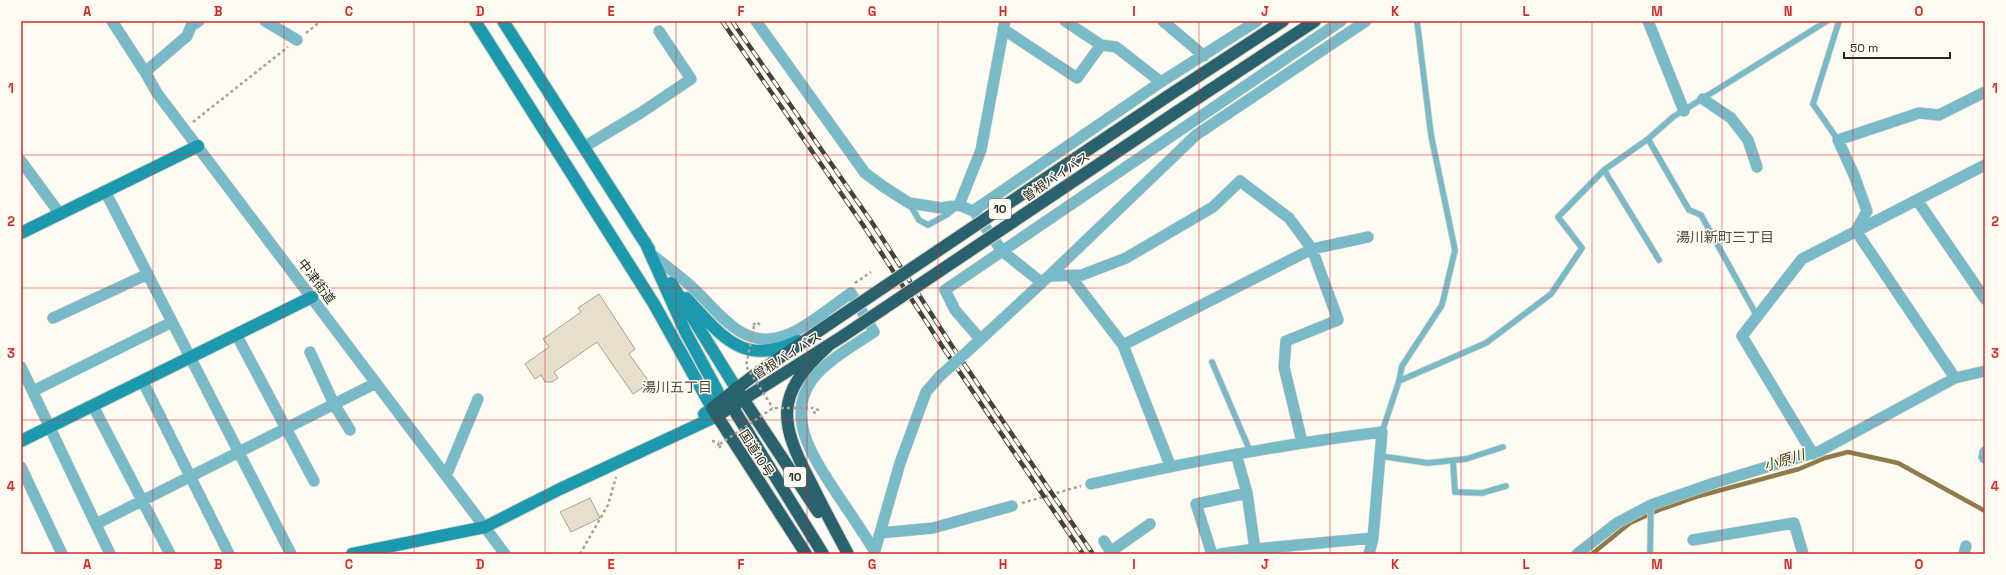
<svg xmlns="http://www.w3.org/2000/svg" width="2006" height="575" font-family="'Space Grotesk','Noto Sans JP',sans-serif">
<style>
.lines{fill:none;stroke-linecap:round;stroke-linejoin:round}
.stream{stroke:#8f7b49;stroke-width:4.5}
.building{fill:#e7dfcb;stroke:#a9a18e}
.lane-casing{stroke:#d8d5cc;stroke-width:7}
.street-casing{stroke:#d8d5cc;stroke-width:12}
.secondary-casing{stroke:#d8d5cc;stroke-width:14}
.highway-casing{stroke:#d8d5cc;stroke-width:14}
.path{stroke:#a4a199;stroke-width:2.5;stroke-dasharray:3 3;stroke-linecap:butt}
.lane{stroke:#79bac8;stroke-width:5.5}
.street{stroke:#79bac8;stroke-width:11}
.secondary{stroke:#1d99ae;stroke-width:12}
.highway{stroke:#29616c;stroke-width:12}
.rail-casing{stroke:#45423a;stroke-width:4.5}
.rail{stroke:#fefbf2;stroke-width:3;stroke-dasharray:9;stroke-linecap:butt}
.street-bridge-casing{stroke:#d8d5cc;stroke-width:12;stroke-linecap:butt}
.highway-bridge-casing{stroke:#d8d5cc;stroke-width:14;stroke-linecap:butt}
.path-bridge{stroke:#a4a199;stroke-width:2.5;stroke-dasharray:3 3;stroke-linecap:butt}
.street-bridge{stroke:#79bac8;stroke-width:11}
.highway-bridge{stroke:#29616c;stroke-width:12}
.grid{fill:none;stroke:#d62828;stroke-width:1;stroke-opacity:0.55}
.labels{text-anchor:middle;stroke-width:3;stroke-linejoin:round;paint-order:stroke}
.shield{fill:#fefbf2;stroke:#6b6860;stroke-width:1}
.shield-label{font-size:12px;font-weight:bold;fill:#2c2921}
.street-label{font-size:13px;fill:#2c2921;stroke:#fefbf2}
.neighbourhood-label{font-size:14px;fill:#534c3c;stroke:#fefbf2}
.water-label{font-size:14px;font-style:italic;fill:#4a3700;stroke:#fefbf2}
.neatline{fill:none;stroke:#d62828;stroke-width:1.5}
.grid-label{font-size:13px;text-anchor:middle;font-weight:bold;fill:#d62828}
</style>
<rect width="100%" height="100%" fill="#fefbf2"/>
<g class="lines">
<path class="stream" d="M1592 554 1630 523 1659 510 1699 496 1799 469 1825 458 1848 452 1898 463 1985 511"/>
</g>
<path class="building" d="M599 294 635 349 629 354 650 383 633 394 597 342 554 372 558 378 552 382H545L541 375 535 379 525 364 549 347 543 339 581 312 578 308Z
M590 498 600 518 571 532 560 512Z"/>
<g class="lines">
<g class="lane-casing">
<path id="lane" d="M1648 139 1689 210 1701 215 1757 316
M1838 140 1813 104 1839 21
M1604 170 1659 260
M909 203 919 220 928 225 948 214 956 207
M1212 362 1250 451
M1399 381 1486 343 1551 294 1582 248 1558 217 1604 170 1648 139 1673 117 1827 21
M1382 432 1399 381 1402 366 1442 305 1455 250 1431 135 1417 21
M1380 456 1428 463 1466 459 1503 447
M1453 461 1455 492 1482 493 1506 486
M1650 554 1651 505"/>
</g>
<g class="street-casing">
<path id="street" d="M112 21 145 72 157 93 505 554
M265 21 297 40
M756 21 865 173 884 187 909 203 942 208 959 205 973 211 1161 82 1257 21
M1163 21 1204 56
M1648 21 1684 111
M1003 29 1077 78 1101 45 1065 21
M1101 45 1116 47 1161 82
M145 72 187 36 191 26 199 21
M1703 99 1731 118 1748 140 1757 167
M584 147 642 112 691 79 659 31
M21 161 60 214
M105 191 291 554
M1917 200 1985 299
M959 205 981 150 1005 21
M976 214 1002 251 1041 282
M655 257C667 267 681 277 693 288 719 312 743 351 784 336 805 329 832 306 851 293L874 332C853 346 827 360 812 380 784 419 816 461 837 494 850 513 862 531 874 550
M1049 276 1082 275 1126 258 1213 207 1240 181 1289 218 1312 249 1368 237
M1071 277 1123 345
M53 318 148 274
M236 334 314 481
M980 339 955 310 945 290 1341 21
M969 350 1049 276 1196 135 1366 21
M310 352 334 404 350 430
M21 367 110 554
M1955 378 1856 231 1867 211 1854 175 1838 140 1919 113 1939 115 1985 92
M143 382 229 554
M33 391 172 322
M93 406 170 554
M1985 452 1984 457 1985 458
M1236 454 1247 493 1255 549 1373 538
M1813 454 1742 336 1802 259 1985 165
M1170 465 1123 345 1312 249 1338 320 1286 341 1284 367 1302 442
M21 467 62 554
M446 476 478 399
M1091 484C1187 462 1284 444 1382 432L1373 538 1369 554
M96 524 376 383
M880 533 933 528 1012 506
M1693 540 1794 523 1803 554
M1104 541 1112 554
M1110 552 1150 524
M874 554 900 463 926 392 940 376
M1212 554 1196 504 1247 493
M1220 554 1255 549
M1577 554 1617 523 1651 505 1714 483 1820 451 1955 378 1985 371
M1964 554 1966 546"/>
</g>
<g class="secondary-casing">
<path id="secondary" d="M475 21 654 304 712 408 704 414
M503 21 649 249
M21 233 198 146
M671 283 736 388
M686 298C722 336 743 368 798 341
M21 441 312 297
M352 554 485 527 560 489 717 416 720 400 717 390 685 331 645 242"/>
</g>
<g class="highway-casing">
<path id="highway" d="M1168 96 1283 21
M1178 111 1315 21
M828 346C774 395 779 422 811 483 823 507 835 530 848 554
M736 388 818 512
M736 388 732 400 736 413 823 554
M717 416 843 336
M806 554 712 408 753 376 832 322"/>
</g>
<path class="path" d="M306 33 321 21
M193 122 288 47
M855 283 871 272
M753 325 757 322 760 325 759 327
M813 412 816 413 818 410 813 407
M712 441 719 442
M719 443 717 447H720V444
M1022 503 1081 486
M580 554 608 505 616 477"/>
<use href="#lane" class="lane"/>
<use href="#street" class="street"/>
<use href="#secondary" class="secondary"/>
<use href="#highway" class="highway"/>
<g class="rail-casing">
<path id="rail" d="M722 21 863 225 944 349 1083 554
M732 21 871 221 952 346 1093 554"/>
</g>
<use href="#rail" class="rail"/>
<g class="street-bridge-casing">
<path id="street-bridge" d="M940 376 969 350"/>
</g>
<g class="highway-bridge-casing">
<path id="highway-bridge" d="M832 322 1168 96
M843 336 1178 111"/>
</g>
<path class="path-bridge" d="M754 326 746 366 773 408
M720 444 773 408H813"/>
<use href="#street-bridge" class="street-bridge"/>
<use href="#highway-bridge" class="highway-bridge"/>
</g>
<path class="grid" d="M153 21V554M284 21V554M414 21V554M545 21V554M676 21V554M807 21V554M938 21V554M1068 21V554M1199 21V554M1330 21V554M1461 21V554M1592 21V554M1722 21V554M1853 21V554M21 155H1985M21 288H1985M21 420H1985"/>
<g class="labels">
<g class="shield">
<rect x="989" y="199" width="22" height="20" rx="3"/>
<rect x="784" y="467" width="22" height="20" rx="3"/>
</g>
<g class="shield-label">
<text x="1000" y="213">10</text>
<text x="795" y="481">10</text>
</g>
<g class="street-label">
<text transform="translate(1056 176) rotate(-34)" y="5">曽根バイパス</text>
<text transform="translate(317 281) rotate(53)" y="5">中津街道</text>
<text transform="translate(787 355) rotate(-32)" y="5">曽根バイパス</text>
<text transform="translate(757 453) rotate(57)" y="5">国道10号</text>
</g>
<g class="neighbourhood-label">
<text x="1725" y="242">湯川新町三丁目</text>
<text x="677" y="392">湯川五丁目</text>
</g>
<g class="water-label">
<text transform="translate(1784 460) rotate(-17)" y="5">小原川</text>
</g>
</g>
<rect width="2006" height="575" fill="none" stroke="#fefbf2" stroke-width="44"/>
<path d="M1844 52v6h106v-6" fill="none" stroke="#2c2921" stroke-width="2"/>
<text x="1850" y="52" font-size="12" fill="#2c2921" stroke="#fefbf2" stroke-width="3" paint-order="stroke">50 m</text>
<rect x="22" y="22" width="1962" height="531" class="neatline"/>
<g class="grid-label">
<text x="87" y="16">A</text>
<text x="218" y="16">B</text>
<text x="349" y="16">C</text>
<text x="480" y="16">D</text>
<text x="611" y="16">E</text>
<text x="741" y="16">F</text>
<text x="872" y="16">G</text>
<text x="1003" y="16">H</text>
<text x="1134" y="16">I</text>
<text x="1265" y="16">J</text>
<text x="1395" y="16">K</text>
<text x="1526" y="16">L</text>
<text x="1657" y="16">M</text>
<text x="1788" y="16">N</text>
<text x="1919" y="16">O</text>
<text x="11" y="93">1</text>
<text x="1995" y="93">1</text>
<text x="11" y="226">2</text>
<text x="1995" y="226">2</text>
<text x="11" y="358">3</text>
<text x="1995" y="358">3</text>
<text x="11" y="491">4</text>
<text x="1995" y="491">4</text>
<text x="87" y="569">A</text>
<text x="218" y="569">B</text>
<text x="349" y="569">C</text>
<text x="480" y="569">D</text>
<text x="611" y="569">E</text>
<text x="741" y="569">F</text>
<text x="872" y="569">G</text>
<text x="1003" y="569">H</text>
<text x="1134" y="569">I</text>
<text x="1265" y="569">J</text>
<text x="1395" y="569">K</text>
<text x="1526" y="569">L</text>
<text x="1657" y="569">M</text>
<text x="1788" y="569">N</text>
<text x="1919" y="569">O</text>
</g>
</svg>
